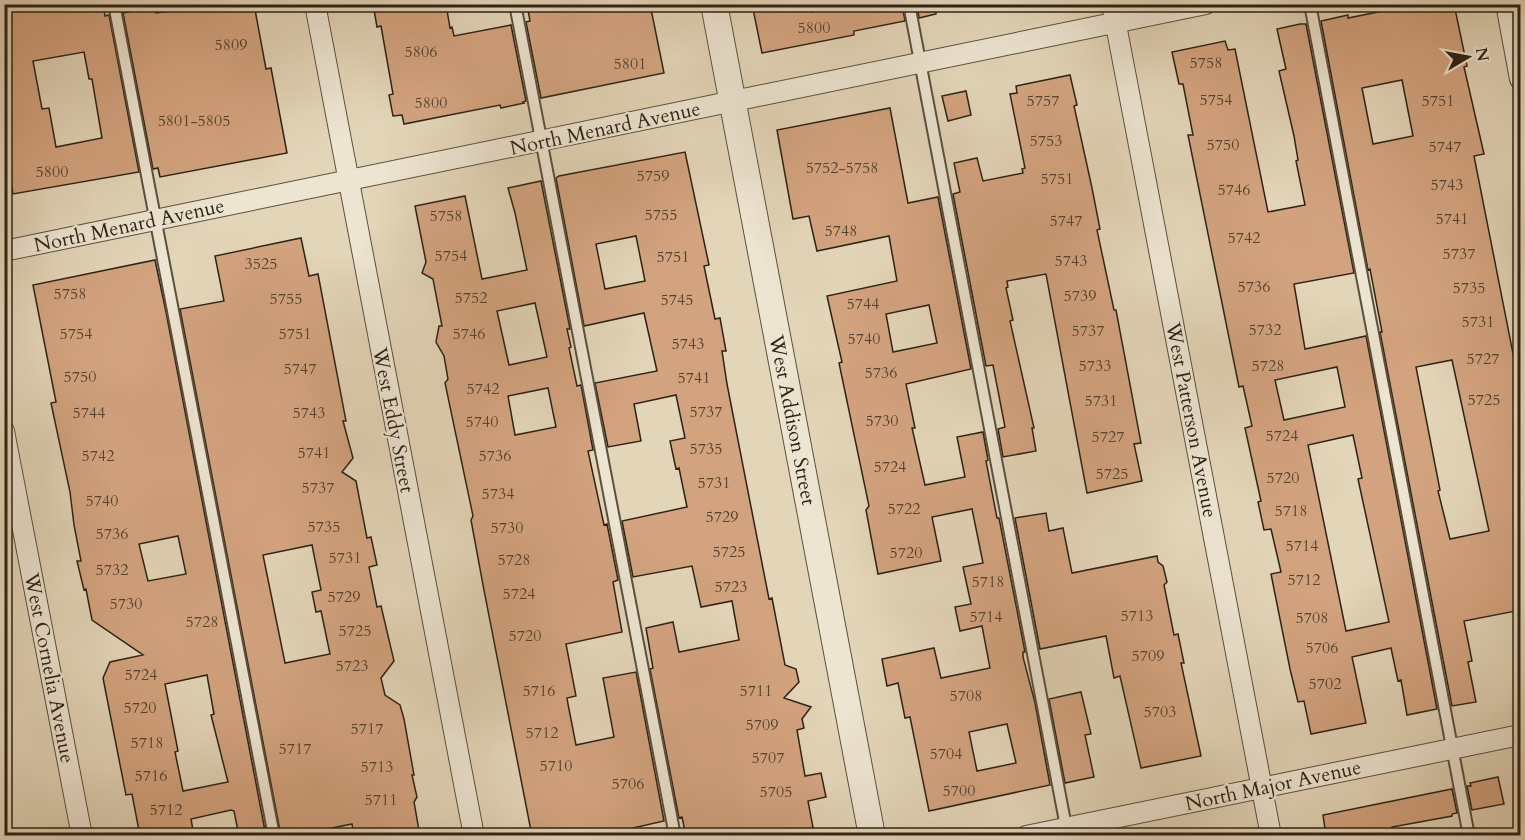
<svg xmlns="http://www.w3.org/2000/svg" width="1525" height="840" font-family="Cardo,serif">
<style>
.building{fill:#d3a37f;stroke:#2d2316;stroke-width:1.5;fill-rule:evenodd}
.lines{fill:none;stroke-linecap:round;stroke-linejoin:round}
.service-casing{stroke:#5a503e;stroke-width:14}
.minor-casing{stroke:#5a503e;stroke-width:22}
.tertiary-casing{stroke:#5a503e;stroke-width:28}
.service{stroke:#ede4d1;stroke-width:10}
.minor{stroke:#ede4d1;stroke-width:20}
.tertiary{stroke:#ede4d1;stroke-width:26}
.labels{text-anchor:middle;stroke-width:4.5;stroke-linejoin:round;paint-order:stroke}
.number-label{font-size:16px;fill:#564330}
.street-label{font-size:20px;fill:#2d2316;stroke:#ede4d1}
</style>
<rect width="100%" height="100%" fill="#e3d5b8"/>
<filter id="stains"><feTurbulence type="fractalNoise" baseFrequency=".00333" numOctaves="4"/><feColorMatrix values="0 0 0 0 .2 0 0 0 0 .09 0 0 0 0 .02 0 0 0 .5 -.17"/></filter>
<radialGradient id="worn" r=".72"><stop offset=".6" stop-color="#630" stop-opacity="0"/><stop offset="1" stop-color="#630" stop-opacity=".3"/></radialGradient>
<path class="building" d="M4 4H103L105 16 109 15 139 172 13 194 4 148ZM84 52 89 79H92L102 138 56 147 49 108 42 109 33 61Z
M201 4H254L266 69 271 68 287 153 160 177 158 168 153 169 123 13 155 7 156 13 202 7Z
M373 4H446L450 28 452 27 454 36 511 25 526 101 523 102 524 103 501 108 500 105 404 124 402 115 393 116 389 95 393 94 381 26 377 27Z
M527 4H650L664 73 541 98 526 22 530 21Z
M752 4H811L812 12 850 4H902L905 21 854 31V35L762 53Z
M917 4H935L936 14 919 18Z
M1418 4H1454L1467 66 1464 67 1484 154 1474 156 1521 394V610L1464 621 1472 661 1468 662 1476 702 1452 706 1380 332H1382L1370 269 1368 270 1321 21 1348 15V18ZM1402 80 1413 136 1373 144 1362 88ZM1452 360 1489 531 1450 539 1438 491 1440 490 1416 367Z
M1300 24H1306L1354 273 1294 284 1305 349 1366 336 1437 709 1407 715 1401 680 1398 681 1391 648 1352 657 1366 723 1311 734 1304 701 1298 702 1290 669 1271 574 1281 572 1271 529 1264 530 1258 502 1261 501 1245 428 1252 426 1243 386 1239 387 1188 135H1193L1183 84H1179L1172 52 1225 41 1228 50 1235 49 1268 212 1305 205 1296 161 1298 160 1294 136 1279 71 1286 69 1277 29ZM1337 367 1345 407 1284 420 1275 380ZM1353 435 1362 478 1358 479 1389 622 1346 631 1308 445Z
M1070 75 1077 105 1074 106 1092 188 1100 229 1097 230 1114 310H1116L1141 443 1134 444 1142 481 1087 493 1046 274 1007 281 1008 287 1006 288 1013 320 1010 321 1034 428H1032L1036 451 1003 457 998 429 1005 427 993 365 986 366 953 194 960 192 954 163 977 158 983 181 1023 173 1022 169 1025 168 1010 94 1017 93 1016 86Z
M966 91 971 115 948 121 942 96Z
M890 108 908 203 938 197 971 369 906 384 915 428H912L925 485 965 477 957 437 983 432 988 460 986 461 997 518H999L1025 652H1023V657L1035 703 1050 785 929 811 910 717 905 718 898 683 887 686 882 659 934 648 941 678 990 668 982 626 960 631 955 607 971 604 963 567 983 563 972 509 932 517 941 561 878 574 866 510 869 506 839 363 842 362 827 296 897 281 889 236 817 251 809 216 793 219 777 130ZM929 305 937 343 893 352 886 314ZM1007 724 1016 763 977 771 969 732Z
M685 152 709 265 704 266 715 319 720 318 726 351H722L727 384 769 599 772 598 785 665 796 669 799 682 784 698 811 707 802 719 804 728 797 730 805 776 821 773 826 797 808 801 814 833 803 836H686L682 817 679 818 650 669 653 668 646 628 673 622 679 652 739 640 732 601 701 607 692 566 633 577 622 521 687 507 679 468 676 469 670 441 685 438 676 395 634 404 641 441 608 447 595 383 657 371 644 313 584 326 556 178 559 176ZM636 236 645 281 605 289 596 244Z
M541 181 570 329H567L571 347 569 348 577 386 581 385 593 450 588 451 604 525 607 524 618 580 613 582 622 632 566 644 576 696 567 698 568 704 576 745 614 737 603 678 636 672 664 821 598 836H532L483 585 471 520 473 516 445 383 448 379 444 356 436 342 439 326H442L433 279 422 273 426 262 415 206 465 196 482 279 527 270 515 213 508 188ZM535 303 547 357 509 365 497 311ZM548 388 556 427 515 435 508 396Z
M301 238 309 276 318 274 346 421H343L353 458 342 472 356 481 367 538 371 537 377 565 369 567 377 607 381 606 394 661 381 678 385 695 400 705 404 719 414 775H412L417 797 414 802 420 836H354L352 824 293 836H281L180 309 224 301 215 256ZM312 545 321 590 312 592 316 612 321 611 330 654 285 663 263 555Z
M155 260 166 312 266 836H239L234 811 231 810 191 819 194 836H140L132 794 126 795 103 678 110 662 143 655 92 620 86 589 84 590 77 561H81L74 525 70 492 51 403 56 402 33 285ZM178 536 186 574 148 581 139 544ZM207 675 214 714 211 715 228 782 183 791 175 752 178 751 165 684Z
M1046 513 1049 531 1063 528 1072 573 1157 556 1158 562 1163 566 1167 582 1164 585 1174 635 1178 634 1184 663H1181L1201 756 1141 768 1120 676 1114 678 1106 636 1040 649 1015 518Z
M1081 692 1091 734 1085 735 1094 777 1065 783 1049 699Z
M1498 777 1504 804 1472 810 1467 786H1471L1470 783Z
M1452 789 1457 813 1452 814V816L1392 827 1393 833 1382 836H1326L1323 815Z"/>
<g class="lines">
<g class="service-casing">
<path id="service" d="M114 4 274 836
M515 4 675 836
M909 4 1067 832
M1310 4 1469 836"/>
</g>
<g class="minor-casing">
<path id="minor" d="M315 4 474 836
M1112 4 1271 836
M1506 4 1520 79
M4 251 1206 4
M4 431 82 836
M1026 836 1520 735"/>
</g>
<g class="tertiary-casing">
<path id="tertiary" d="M714 4 872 836"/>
</g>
<use href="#service" class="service"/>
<use href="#minor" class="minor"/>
<use href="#tertiary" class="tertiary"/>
</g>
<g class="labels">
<g class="number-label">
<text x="814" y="33">5800</text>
<text x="231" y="50">5809</text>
<text x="421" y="57">5806</text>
<text x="1206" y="68">5758</text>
<text x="630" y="69">5801</text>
<text x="1216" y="105">5754</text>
<text x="1043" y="106">5757</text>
<text x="1438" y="106">5751</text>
<text x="431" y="108">5800</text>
<text x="194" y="126">5801-5805</text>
<text x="1046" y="146">5753</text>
<text x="1223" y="150">5750</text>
<text x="1445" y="152">5747</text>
<text x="842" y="173">5752-5758</text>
<text x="52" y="177">5800</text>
<text x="653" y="181">5759</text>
<text x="1057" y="184">5751</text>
<text x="1447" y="190">5743</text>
<text x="1234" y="195">5746</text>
<text x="661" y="220">5755</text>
<text x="446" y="221">5758</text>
<text x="1452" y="224">5741</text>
<text x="1066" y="226">5747</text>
<text x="841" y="236">5748</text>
<text x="1244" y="243">5742</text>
<text x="1459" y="259">5737</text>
<text x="451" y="261">5754</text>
<text x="673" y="262">5751</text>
<text x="1071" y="266">5743</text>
<text x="261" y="269">3525</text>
<text x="1254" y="292">5736</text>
<text x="1469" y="293">5735</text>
<text x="70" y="299">5758</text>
<text x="1080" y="301">5739</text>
<text x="471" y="303">5752</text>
<text x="286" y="304">5755</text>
<text x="677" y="305">5745</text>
<text x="863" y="309">5744</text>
<text x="1478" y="327">5731</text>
<text x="1265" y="335">5732</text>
<text x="1088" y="336">5737</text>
<text x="76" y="339">5754</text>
<text x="295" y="339">5751</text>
<text x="469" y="339">5746</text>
<text x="864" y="344">5740</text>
<text x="688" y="349">5743</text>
<text x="1483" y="364">5727</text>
<text x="1095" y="371">5733</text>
<text x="1268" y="371">5728</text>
<text x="300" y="374">5747</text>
<text x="881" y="378">5736</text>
<text x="80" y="382">5750</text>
<text x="694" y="383">5741</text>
<text x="483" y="394">5742</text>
<text x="1484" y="405">5725</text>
<text x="1101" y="406">5731</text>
<text x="706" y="417">5737</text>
<text x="89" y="418">5744</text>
<text x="309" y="418">5743</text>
<text x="882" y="426">5730</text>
<text x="482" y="427">5740</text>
<text x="1282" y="441">5724</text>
<text x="1108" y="442">5727</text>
<text x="706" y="454">5735</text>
<text x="314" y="458">5741</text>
<text x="98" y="461">5742</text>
<text x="495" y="461">5736</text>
<text x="890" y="472">5724</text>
<text x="1112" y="479">5725</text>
<text x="1283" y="483">5720</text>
<text x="714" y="488">5731</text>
<text x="318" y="493">5737</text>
<text x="498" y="499">5734</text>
<text x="102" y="506">5740</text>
<text x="904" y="514">5722</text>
<text x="1291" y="516">5718</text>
<text x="722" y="522">5729</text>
<text x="324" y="532">5735</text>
<text x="507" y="533">5730</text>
<text x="112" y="539">5736</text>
<text x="1302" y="551">5714</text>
<text x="729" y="557">5725</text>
<text x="906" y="558">5720</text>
<text x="345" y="563">5731</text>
<text x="514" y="565">5728</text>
<text x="112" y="575">5732</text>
<text x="1304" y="585">5712</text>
<text x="988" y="587">5718</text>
<text x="731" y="592">5723</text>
<text x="519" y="599">5724</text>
<text x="344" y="602">5729</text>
<text x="126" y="609">5730</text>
<text x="1137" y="621">5713</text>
<text x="986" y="622">5714</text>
<text x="1312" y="623">5708</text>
<text x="202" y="627">5728</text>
<text x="355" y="636">5725</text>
<text x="525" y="641">5720</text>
<text x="1322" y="653">5706</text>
<text x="1148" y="661">5709</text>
<text x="352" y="671">5723</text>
<text x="141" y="680">5724</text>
<text x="1325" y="689">5702</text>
<text x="539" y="696">5716</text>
<text x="756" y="696">5711</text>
<text x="966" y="701">5708</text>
<text x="140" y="713">5720</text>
<text x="1160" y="717">5703</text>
<text x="762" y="730">5709</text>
<text x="367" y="734">5717</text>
<text x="542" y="738">5712</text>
<text x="147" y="748">5718</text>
<text x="295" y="754">5717</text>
<text x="946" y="759">5704</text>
<text x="768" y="763">5707</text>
<text x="556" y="771">5710</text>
<text x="377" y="772">5713</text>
<text x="151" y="781">5716</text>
<text x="628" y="789">5706</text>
<text x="959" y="796">5700</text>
<text x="776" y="797">5705</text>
<text x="381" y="805">5711</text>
<text x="166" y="815">5712</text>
</g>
<g class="street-label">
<text transform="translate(605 128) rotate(-12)" y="7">North Menard Avenue</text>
<text transform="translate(129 225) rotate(-12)" y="7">North Menard Avenue</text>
<text transform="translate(394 420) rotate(79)" y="7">West Eddy Street</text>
<text transform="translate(793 420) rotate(79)" y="7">West Addison Street</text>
<text transform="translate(1192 420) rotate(79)" y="7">West Patterson Avenue</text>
<text transform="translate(50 668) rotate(79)" y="7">West Cornelia Avenue</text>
<text transform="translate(1273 785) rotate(-12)" y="7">North Major Avenue</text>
</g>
</g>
<rect width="1525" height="840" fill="none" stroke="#e3d5b8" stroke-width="24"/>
<rect x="6" y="6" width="1513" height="828" fill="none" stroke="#2d2316" stroke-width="3"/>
<rect x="12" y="12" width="1501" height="816" fill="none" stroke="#2d2316" stroke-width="1.5"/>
<g transform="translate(1468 57) rotate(80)" stroke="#ede4d1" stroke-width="4.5" paint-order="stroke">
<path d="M0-4.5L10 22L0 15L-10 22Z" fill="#2d2316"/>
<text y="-9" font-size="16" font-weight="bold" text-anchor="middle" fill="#2d2316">N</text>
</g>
<rect width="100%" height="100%" filter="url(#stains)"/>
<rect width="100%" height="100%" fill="url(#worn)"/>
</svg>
